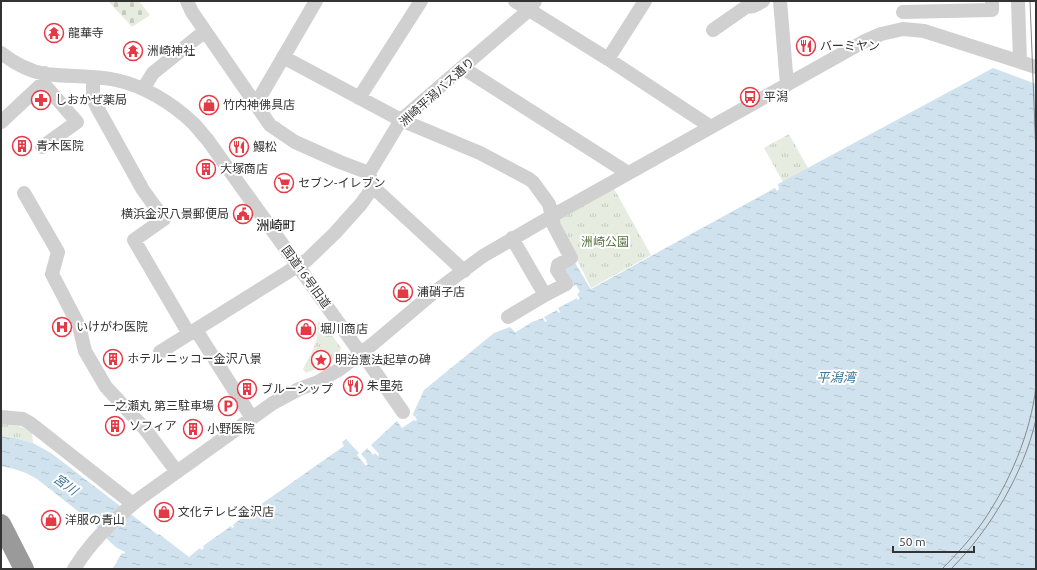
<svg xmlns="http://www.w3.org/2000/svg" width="1037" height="570" font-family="Ubuntu,'Noto Sans JP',sans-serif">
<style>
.grass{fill:url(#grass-tufts)}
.cemetery{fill:url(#cemetery-stones)}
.water{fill:url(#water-ripples)}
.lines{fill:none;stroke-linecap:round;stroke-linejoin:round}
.minor{stroke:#d0d0d0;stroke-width:14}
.highway{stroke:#9a9a9a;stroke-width:20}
.tram{stroke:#888;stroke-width:1}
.labels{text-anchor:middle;stroke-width:4;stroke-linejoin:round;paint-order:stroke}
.poi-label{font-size:12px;fill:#333;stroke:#fff;text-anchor:start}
.street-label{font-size:12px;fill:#333;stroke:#fff}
.park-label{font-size:12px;fill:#56703f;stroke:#fff}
.neighbourhood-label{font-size:13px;fill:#000;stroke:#fff}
.water-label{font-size:13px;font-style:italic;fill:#3f7597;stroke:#fff}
</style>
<defs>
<pattern id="grass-tufts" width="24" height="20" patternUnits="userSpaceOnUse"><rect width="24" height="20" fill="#e6ecdf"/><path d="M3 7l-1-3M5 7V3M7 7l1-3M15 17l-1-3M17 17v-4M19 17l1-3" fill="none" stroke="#c6cbc0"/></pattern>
<pattern id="cemetery-stones" width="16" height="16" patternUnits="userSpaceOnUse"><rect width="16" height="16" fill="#e6ecdf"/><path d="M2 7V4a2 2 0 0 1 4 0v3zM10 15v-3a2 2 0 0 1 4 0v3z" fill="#c6cbc0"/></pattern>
<pattern id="water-ripples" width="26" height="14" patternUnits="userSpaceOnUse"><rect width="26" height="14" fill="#cfe2ee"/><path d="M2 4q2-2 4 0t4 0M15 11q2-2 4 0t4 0" fill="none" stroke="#b2c2cd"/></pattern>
</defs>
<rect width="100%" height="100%" fill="#fff"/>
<path class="grass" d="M789 134 808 168 783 182 764 148Z
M612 185 651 255 591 288 556 217Z
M322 321 341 348C336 362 318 368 306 373L303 369 313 350 317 338 318 322Z
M1 423C13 424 22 426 32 432L33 443 15 438 1 436Z"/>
<path class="cemetery" d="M108 1H139L150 15 132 27Z"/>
<path class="water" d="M993 68 1036 84V569H112L117 562V561L122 553 124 554 125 552 117 548 110 542 93 523 37 479 26 473 14 469 1 466V436L15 438 33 443 51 453 158 535 159 534 189 557 200 548 202 550 204 548 203 546 231 526 232 528 234 527 233 525 244 516 246 518 248 517 246 515 344 446 342 442 346 439 359 453 357 455 366 466 368 464 366 462 367 461 361 454 367 448 373 455 375 453 378 456 379 454 371 445 397 421 402 428 414 420 416 421 417 420 415 417 419 413 414 417 413 414 424 390 494 333 510 327 516 333 519 339 516 332 532 322 543 318 545 322 547 321 544 317 557 310 559 313 560 312 558 308 577 298 578 300 580 299 577 294 580 292 576 285 572 287 561 269 574 261 590 288 591 289 775 188 777 191 779 189 778 184Z"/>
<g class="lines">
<path class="minor" d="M187 1 192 12 270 125 295 142 340 162 369 173
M515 1 608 59 711 127
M780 1 787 85
M1018 1 1020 61
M903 12 992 10V1
M713 30 746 7 754 6 763 1
M1 53C14 63 29 71 45 74 69 77 93 75 116 80 144 86 172 103 193 123 198 128 202 134 207 139L361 354 369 363 403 412
M283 57 401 120 480 153 529 179 533 182 549 204 554 226 571 258 558 265 557 270 566 284 545 295 512 238
M608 59 645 1
M463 68 628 173
M93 77V99L98 109 143 190 164 219 134 240 189 334
M143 89 153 73 205 31
M359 98 421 1
M256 104 316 1
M1 122 43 83
M42 147 77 122 43 83 45 73
M373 187 464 271
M24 193 58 252 52 274 79 326 85 351 106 387 145 429 177 472
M508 317 545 295
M196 330 252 418
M160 352 307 260 335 233 361 204 373 187 369 173 401 120 529 10 535 1
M1 417 23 419 30 423 133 504
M74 569C91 541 114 519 139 499L273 403 299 389 318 382 340 369 374 343 432 294 483 256 552 216 863 42 881 34 903 29 924 31 1036 67"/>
<path class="highway" d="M1 524 24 569"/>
<path class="tram" d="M1030 1 1036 155
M942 569C956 555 970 540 982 523 1009 484 1031 433 1036 386
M951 569C990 530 1024 473 1036 419"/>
</g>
<defs>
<g id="temple-ring" transform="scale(1)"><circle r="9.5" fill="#fff" stroke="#e63946" stroke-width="1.5"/><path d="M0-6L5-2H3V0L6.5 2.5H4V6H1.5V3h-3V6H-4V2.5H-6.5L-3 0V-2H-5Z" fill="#e63946"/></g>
<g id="restaurant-ring" transform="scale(1)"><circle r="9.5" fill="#fff" stroke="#e63946" stroke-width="1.5"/><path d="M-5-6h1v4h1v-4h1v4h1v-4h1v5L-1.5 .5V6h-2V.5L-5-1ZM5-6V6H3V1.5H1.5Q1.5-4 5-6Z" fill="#e63946"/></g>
<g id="bus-ring" transform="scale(1)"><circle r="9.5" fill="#fff" stroke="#e63946" stroke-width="1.5"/><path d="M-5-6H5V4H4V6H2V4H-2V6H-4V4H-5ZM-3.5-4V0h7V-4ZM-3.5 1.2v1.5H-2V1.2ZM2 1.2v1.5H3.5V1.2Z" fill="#e63946"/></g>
<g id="pharmacy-ring" transform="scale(1)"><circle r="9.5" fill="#fff" stroke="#e63946" stroke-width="1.5"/><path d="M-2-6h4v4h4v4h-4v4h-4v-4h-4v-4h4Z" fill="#e63946"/></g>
<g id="shop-ring" transform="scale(1)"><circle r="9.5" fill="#fff" stroke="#e63946" stroke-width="1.5"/><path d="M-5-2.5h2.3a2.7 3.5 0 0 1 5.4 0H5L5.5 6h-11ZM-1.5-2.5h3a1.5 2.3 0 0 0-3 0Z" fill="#e63946"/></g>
<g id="building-ring" transform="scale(1)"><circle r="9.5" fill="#fff" stroke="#e63946" stroke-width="1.5"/><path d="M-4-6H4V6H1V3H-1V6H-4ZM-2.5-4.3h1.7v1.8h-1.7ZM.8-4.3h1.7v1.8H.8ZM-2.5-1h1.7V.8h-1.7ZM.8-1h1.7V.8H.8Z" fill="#e63946"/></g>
<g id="supermarket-ring" transform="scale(1)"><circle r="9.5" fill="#fff" stroke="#e63946" stroke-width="1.5"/><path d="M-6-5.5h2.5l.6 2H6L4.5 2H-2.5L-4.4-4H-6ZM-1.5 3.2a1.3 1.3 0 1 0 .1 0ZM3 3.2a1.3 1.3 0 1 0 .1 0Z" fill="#e63946"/></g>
<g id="civic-ring" transform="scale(1)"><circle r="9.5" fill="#fff" stroke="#e63946" stroke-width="1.5"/><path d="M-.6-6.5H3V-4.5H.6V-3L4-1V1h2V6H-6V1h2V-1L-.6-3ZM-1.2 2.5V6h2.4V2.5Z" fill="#e63946"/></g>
<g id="hospital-ring" transform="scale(1)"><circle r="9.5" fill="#fff" stroke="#e63946" stroke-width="1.5"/><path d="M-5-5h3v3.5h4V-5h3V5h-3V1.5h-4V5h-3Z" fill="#e63946"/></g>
<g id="sight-ring" transform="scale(1)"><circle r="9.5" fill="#fff" stroke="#e63946" stroke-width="1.5"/><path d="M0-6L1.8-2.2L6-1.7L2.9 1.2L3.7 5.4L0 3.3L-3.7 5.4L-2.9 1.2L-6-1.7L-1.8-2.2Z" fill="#e63946"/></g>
<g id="parking-ring" transform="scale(1)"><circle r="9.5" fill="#fff" stroke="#e63946" stroke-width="1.5"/><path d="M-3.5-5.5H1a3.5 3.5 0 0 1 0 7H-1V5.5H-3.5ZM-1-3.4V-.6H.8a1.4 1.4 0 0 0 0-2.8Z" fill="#e63946"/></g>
</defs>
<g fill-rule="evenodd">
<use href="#temple-ring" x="54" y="33"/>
<use href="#restaurant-ring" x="806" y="46"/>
<use href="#temple-ring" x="133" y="51"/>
<use href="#bus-ring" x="750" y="97"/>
<use href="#pharmacy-ring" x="41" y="100"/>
<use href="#shop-ring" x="209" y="105"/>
<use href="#building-ring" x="22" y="146"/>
<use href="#restaurant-ring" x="239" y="147"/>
<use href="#building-ring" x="206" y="169"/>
<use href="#supermarket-ring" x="284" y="183"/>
<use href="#civic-ring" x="243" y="214"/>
<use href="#shop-ring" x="403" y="292"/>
<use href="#hospital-ring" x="62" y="327"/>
<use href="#shop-ring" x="306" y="329"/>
<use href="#building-ring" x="113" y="359"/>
<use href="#sight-ring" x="321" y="360"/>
<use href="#restaurant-ring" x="353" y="386"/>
<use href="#building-ring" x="247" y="389"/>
<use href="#parking-ring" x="228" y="406"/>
<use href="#building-ring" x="115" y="426"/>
<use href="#building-ring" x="193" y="429"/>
<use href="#shop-ring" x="164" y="512"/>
<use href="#shop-ring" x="51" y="520"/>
</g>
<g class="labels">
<g class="poi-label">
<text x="68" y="37">龍華寺</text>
<text x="820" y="50">バーミヤン</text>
<text x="147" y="55">洲崎神社</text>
<text x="764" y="101">平潟</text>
<text x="55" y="104">しおかぜ薬局</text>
<text x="223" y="109">竹内神佛具店</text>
<text x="36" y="150">青木医院</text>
<text x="253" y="151">鰻松</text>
<text x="220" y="173">大塚商店</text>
<text x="298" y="187">セブン-イレブン</text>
<text x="229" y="218" text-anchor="end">横浜金沢八景郵便局</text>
<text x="417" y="296">浦硝子店</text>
<text x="76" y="331">いけがわ医院</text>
<text x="320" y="333">堀川商店</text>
<text x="127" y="363">ホテル ニッコー金沢八景</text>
<text x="335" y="364">明治憲法起草の碑</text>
<text x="367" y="390">朱里苑</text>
<text x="261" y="393">ブルーシップ</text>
<text x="214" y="410" text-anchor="end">一之瀬丸 第三駐車場</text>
<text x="129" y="430">ソフィア</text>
<text x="207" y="433">小野医院</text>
<text x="178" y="516">文化テレビ金沢店</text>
<text x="65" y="524">洋服の青山</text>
</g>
<g class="street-label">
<text transform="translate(437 92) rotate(-42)" y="4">洲崎平潟バス通り</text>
<text transform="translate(306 277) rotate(54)" y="4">国道16号旧道</text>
</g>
<g class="park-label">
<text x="605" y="246">洲崎公園</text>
</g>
<g class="neighbourhood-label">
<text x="276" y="230">洲崎町</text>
</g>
<g class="water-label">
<text x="836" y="382">平潟湾</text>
<text transform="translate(66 484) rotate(36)" y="5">宮川</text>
</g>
</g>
<rect width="1037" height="570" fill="none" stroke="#333333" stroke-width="4"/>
<path d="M893 546v6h81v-6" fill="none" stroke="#333333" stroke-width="2"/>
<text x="899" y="546" font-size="12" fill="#333333" stroke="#ffffff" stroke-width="3" paint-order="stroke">50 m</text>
</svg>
